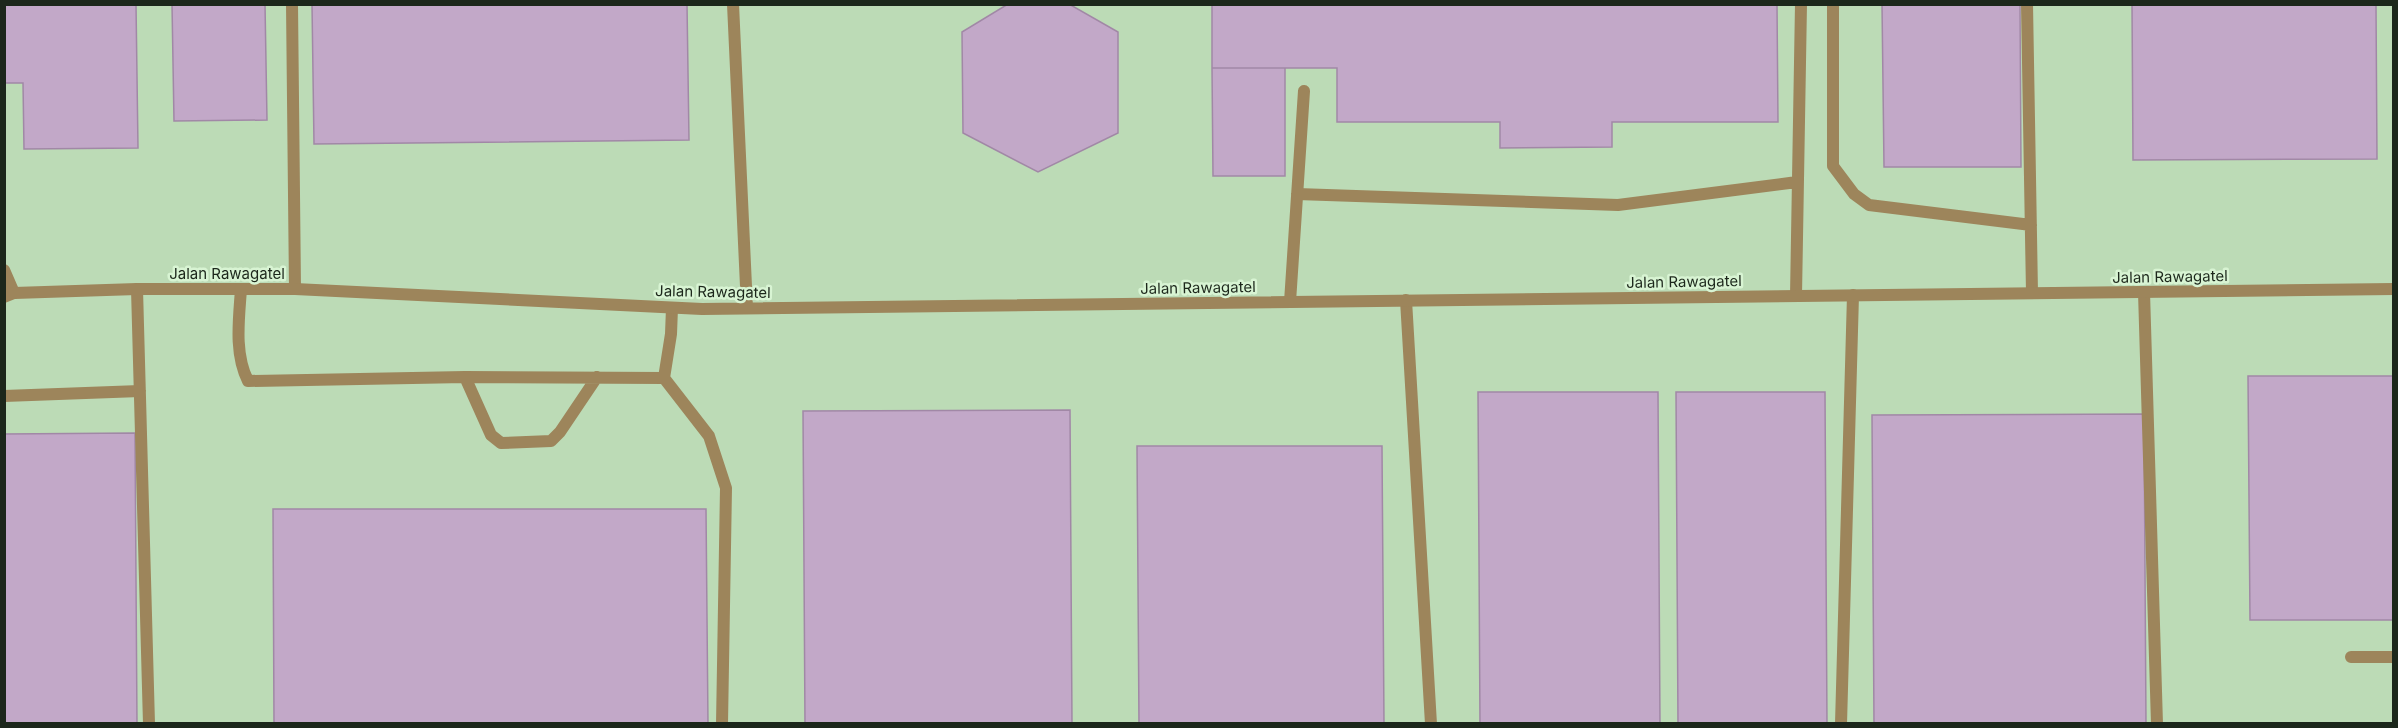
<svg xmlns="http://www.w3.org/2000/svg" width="2398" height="728" font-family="Inter,sans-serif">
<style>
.built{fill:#bcdbb6}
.building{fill:#c2a8c8;stroke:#a188a6;stroke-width:1.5}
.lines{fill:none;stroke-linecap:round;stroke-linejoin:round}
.service{stroke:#9d855b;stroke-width:12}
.minor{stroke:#9d855b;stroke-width:12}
.labels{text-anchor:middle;stroke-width:5;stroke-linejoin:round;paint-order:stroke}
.street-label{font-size:15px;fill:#1c271b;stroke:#d8f4d3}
</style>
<rect width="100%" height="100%" fill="#cbe7c6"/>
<path class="built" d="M5 5H2393V723H5Z"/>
<path class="building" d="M4 4H136L138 148 24 149 23 83H4Z
M172 4H265L267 120 174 121Z
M312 4H687L689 140 314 144Z
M1008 4H1069L1118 32V133L1038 172 963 133 962 32Z
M1212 4H1777L1778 122H1612V147L1500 148V122H1337V68H1212Z
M1882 4H2020L2021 167H1884Z
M2132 4H2376L2377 159 2133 160Z
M1212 68H1285V176H1213Z
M2248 376H2394V620H2250Z
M1478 392H1658L1660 724H1480Z
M1676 392H1825L1827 724H1678Z
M1070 410 1072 724H805L803 411Z
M2144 414 2146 724H1874L1872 415Z
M135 433 137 724H4V434Z
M1137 446H1382L1384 724H1139Z
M273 509H706L708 724H274Z"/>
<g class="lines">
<path class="service" d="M292 4 295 289
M1833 4V166L1854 194 1869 205 2031 225
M2027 4 2032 293
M1297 194 1618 205 1797 182
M4 270 14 293
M137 289 149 724
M241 289C239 319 234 353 248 381L465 377 664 378 671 334 672 308
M2144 292 2157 724
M1796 296 1801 4
M1406 300 1431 724
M1290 302 1304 91
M465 377 491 435 501 443 551 441 560 432 597 377
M664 378 709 436 726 488 722 724
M4 396 140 391
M2351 657H2394
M1841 724 1853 295"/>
<path class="minor" d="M733 4 747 308
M4 297 14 293 137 289H295L702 309 2394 289"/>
</g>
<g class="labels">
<g class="street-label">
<text x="227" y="279">Jalan Rawagatel</text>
<text transform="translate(2170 277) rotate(-1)" y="5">Jalan Rawagatel</text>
<text transform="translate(1684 282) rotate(-1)" y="5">Jalan Rawagatel</text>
<text transform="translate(1198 288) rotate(-1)" y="5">Jalan Rawagatel</text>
<text transform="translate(713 292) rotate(1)" y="5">Jalan Rawagatel</text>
</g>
</g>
<rect width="2398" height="728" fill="none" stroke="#1c271b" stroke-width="12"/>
</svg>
